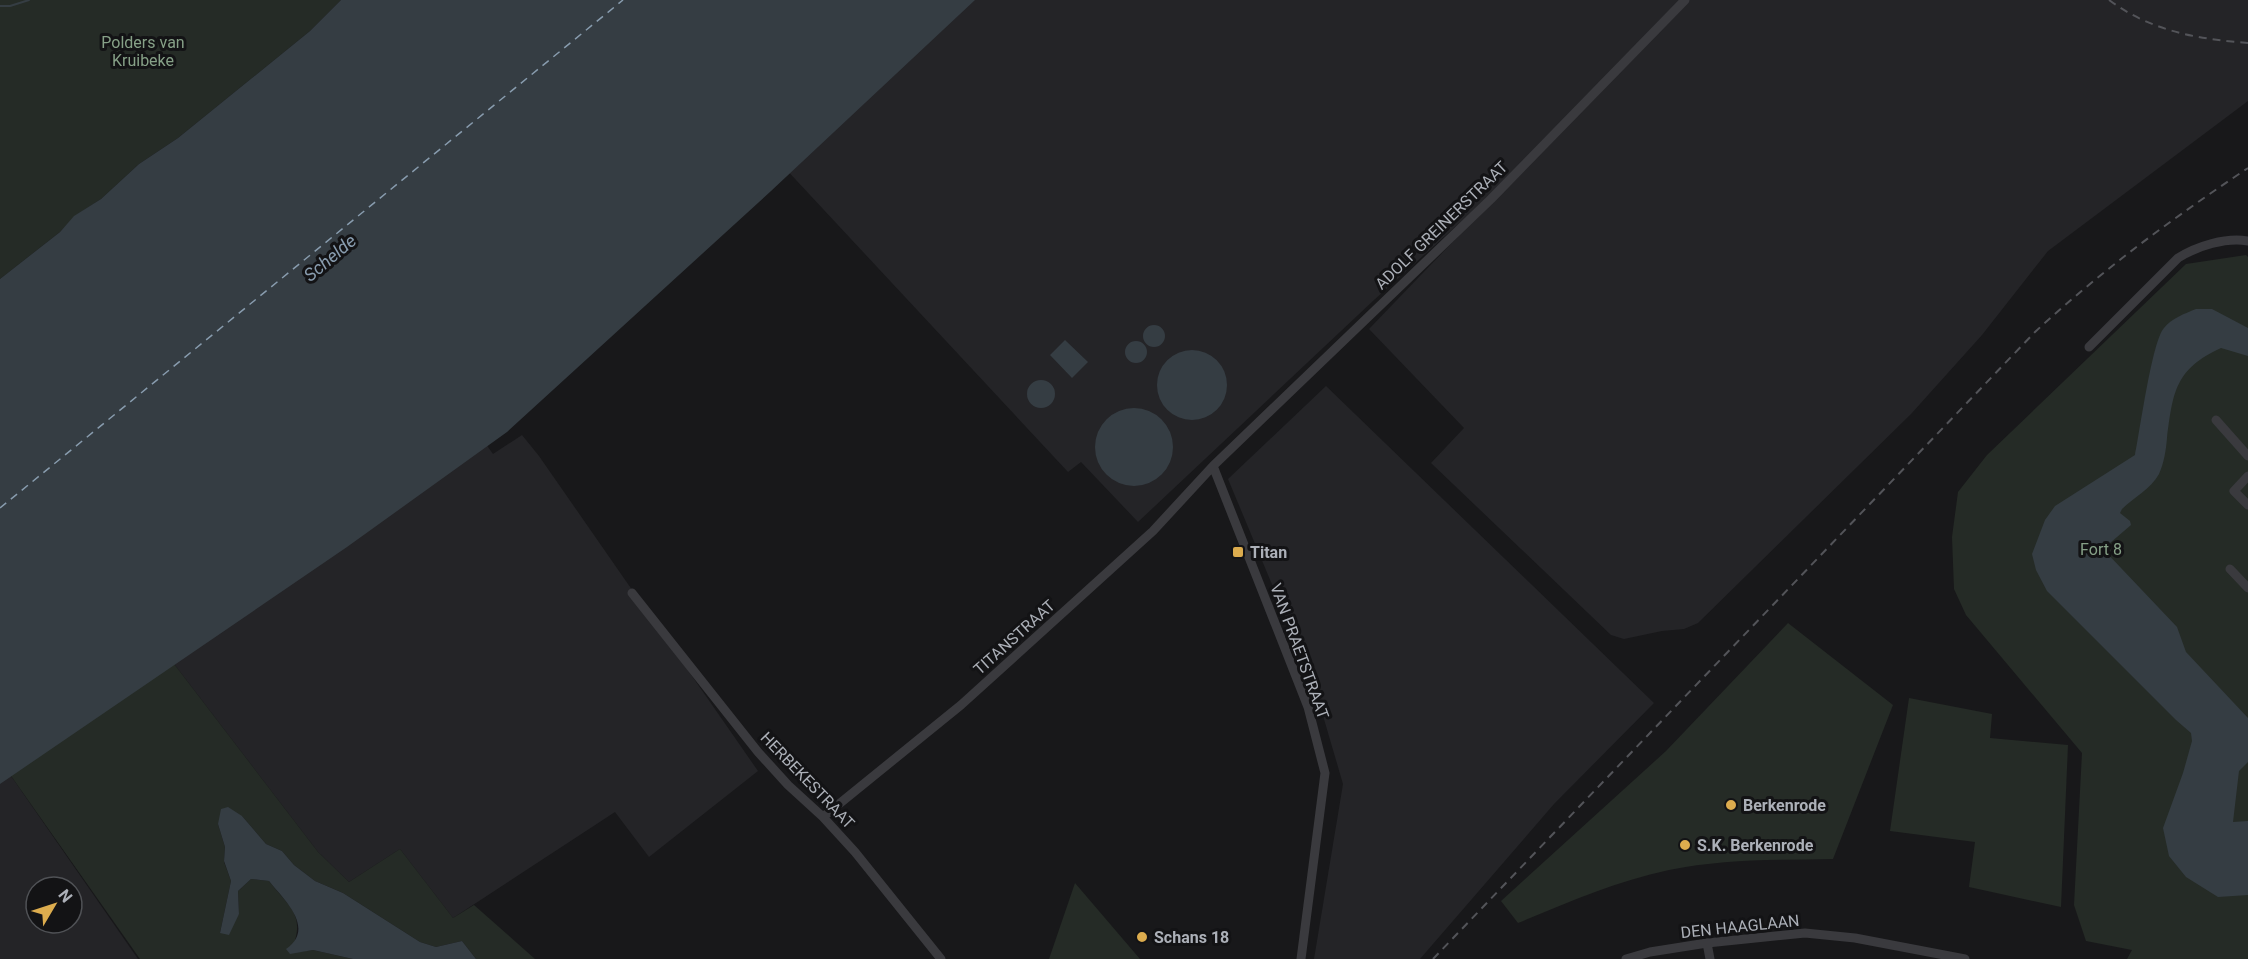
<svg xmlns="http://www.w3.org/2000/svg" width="2248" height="959" font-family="Roboto,sans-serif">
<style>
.built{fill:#242427;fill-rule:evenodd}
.green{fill:#252b26}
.water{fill:#353d43}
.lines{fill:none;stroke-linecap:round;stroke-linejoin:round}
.stream{stroke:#353d43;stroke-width:2}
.ferry{stroke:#889cae;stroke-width:1.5;stroke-dasharray:8 6;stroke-linecap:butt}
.street{stroke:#3a3a3e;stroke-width:9}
.rail{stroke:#535459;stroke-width:2;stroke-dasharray:8 6;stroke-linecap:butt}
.poi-dot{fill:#dcac4e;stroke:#131315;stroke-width:2}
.labels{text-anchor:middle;stroke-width:6;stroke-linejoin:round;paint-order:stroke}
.park-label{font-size:16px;fill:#86a087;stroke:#131315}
.street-label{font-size:16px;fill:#acb0b8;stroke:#131315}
.poi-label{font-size:16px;font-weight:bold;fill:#acb0b8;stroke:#131315;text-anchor:start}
.water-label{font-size:18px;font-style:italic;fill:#889cae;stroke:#131315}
</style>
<rect width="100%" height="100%" fill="#18181a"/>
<path class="built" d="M945 0H2248V101L2048 251 1982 335 1911 414 1698 623 1684 629 1662 631 1624 639 1611 635 1431 463 1464 428 1369 329 1545 146 1374 300 1138 522 1081 462 1068 472 783 166Z
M1326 386 1654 703 1554 804 1420 959H1314L1343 784 1314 685 1228 479Z
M464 413 493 454 522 435 539 456 758 771 649 857 615 812 453 918 400 849 349 882 318 852 171 660Z
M9 773 138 959H0V779ZM36 887H72V923H36Z"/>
<path class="green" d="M0 0H341L310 31 178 138 139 164 101 199 75 216 60 232 0 279Z
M2246 255 2248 257V959H2127L2132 950 2086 941 2074 905 2082 753 1966 615 1954 589 1952 537 1958 492 1987 455 2186 264Z
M1788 623 1893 705 1833 859C1778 860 1723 859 1669 870 1616 881 1567 903 1518 923L1501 901 1666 751Z
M171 660 318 852 349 882 400 849 453 918 474 905 535 959H476L462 941 436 947 420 942 343 893 315 881 294 865 282 851 266 844 242 816 218 824 225 847 224 862 231 881 220 933 239 914 238 891 251 879 269 881C291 909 307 916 290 953L313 950 353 959H140L9 773Z
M1909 698 1992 714 1990 738 2068 745 2061 907 1969 887 1975 842 1890 831Z
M1075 883 1140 959H1049Z"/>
<path class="water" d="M341 0H975L771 191 507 432 347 547 0 784V279L60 232 74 216 101 199 139 164 178 138 310 31Z
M2196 309H2212L2248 328V356L2221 348C2175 369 2173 392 2167 438 2166 450 2164 463 2159 474 2151 489 2133 498 2122 509L2120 513 2130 521 2131 525 2103 549 2177 627 2186 652 2248 718V762L2239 771 2233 822 2248 821V895L2218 897 2186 877 2169 856 2163 828 2183 773 2192 741 2191 733 2176 720 2047 591 2036 570 2032 554 2045 520 2055 506 2135 455C2140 431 2152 341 2164 328 2172 318 2184 314 2196 309Z
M1143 336a11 11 0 1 1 22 0a11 11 0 1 1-22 0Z
M1065 340 1088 362 1072 378 1050 355Z
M1125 352a11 11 0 1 1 22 0a11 11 0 1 1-22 0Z
M1157 385a35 35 0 1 1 70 0a35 35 0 1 1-70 0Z
M1027 394a14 14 0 1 1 28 0a14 14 0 1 1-28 0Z
M1095 447a39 39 0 1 1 78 0a39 39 0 1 1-78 0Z
M228 807 242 816 266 844 282 851 294 865 315 881 343 893 420 942 436 947 462 941 476 959H353L313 950 290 954 286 949C316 928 284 900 269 881L251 879 238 891 239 914 229 935 220 933 231 881 224 861 225 847 218 824 221 809Z"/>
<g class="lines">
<path class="stream" d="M0 6H10L29 0"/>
<path class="ferry" d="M0 508 623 0"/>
<path class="street" d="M2089 347 2178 258C2197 246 2226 237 2248 241
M2216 420 2248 456
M1213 466 1308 707 1325 773 1301 959
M2248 476 2234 491 2248 505
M2230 569 2248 588
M632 593 758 752 788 785 823 817 855 852 941 959
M823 817 961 705 1153 531 1213 466 1491 199 1685 0
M1707 943 1710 959
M1626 959 1650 952 1707 943 1805 933 1855 938 1965 959"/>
<path class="rail" d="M2109 0C2151 31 2197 39 2248 43
M1433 959 2035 332C2102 270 2173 218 2248 168"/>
</g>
<g class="poi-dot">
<rect x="1232" y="546" width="12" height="12" rx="3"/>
<circle cx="1731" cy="805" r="6"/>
<circle cx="1685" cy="845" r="6"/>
<circle cx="1142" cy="937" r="6"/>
</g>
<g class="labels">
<g class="park-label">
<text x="143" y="48">Polders van<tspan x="143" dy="18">Kruibeke</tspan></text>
<text x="2101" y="555">Fort 8</text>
</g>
<g class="street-label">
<text transform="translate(1441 225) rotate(-44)" y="6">ADOLF GREINERSTRAAT</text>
<text transform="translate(1014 637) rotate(-42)" y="6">TITANSTRAAT</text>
<text transform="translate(1300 651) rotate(70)" y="6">VAN PRAETSTRAAT</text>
<text transform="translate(808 780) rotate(46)" y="6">HERBEKESTRAAT</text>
<text transform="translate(1740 926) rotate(-6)" y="6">DEN HAAGLAAN</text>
</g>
<g class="poi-label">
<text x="1250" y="558">Titan</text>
<text x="1743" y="811">Berkenrode</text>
<text x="1697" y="851">S.K. Berkenrode</text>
<text x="1154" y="943">Schans 18</text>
</g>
<g class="water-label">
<text transform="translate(330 258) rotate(-40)" y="6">Schelde</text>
</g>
</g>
<g transform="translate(54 905) rotate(51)"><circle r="28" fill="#131315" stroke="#505256" stroke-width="1.5"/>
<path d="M0-4.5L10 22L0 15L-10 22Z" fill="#dcac4e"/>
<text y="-9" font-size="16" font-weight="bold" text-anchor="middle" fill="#acb0b8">N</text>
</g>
</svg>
